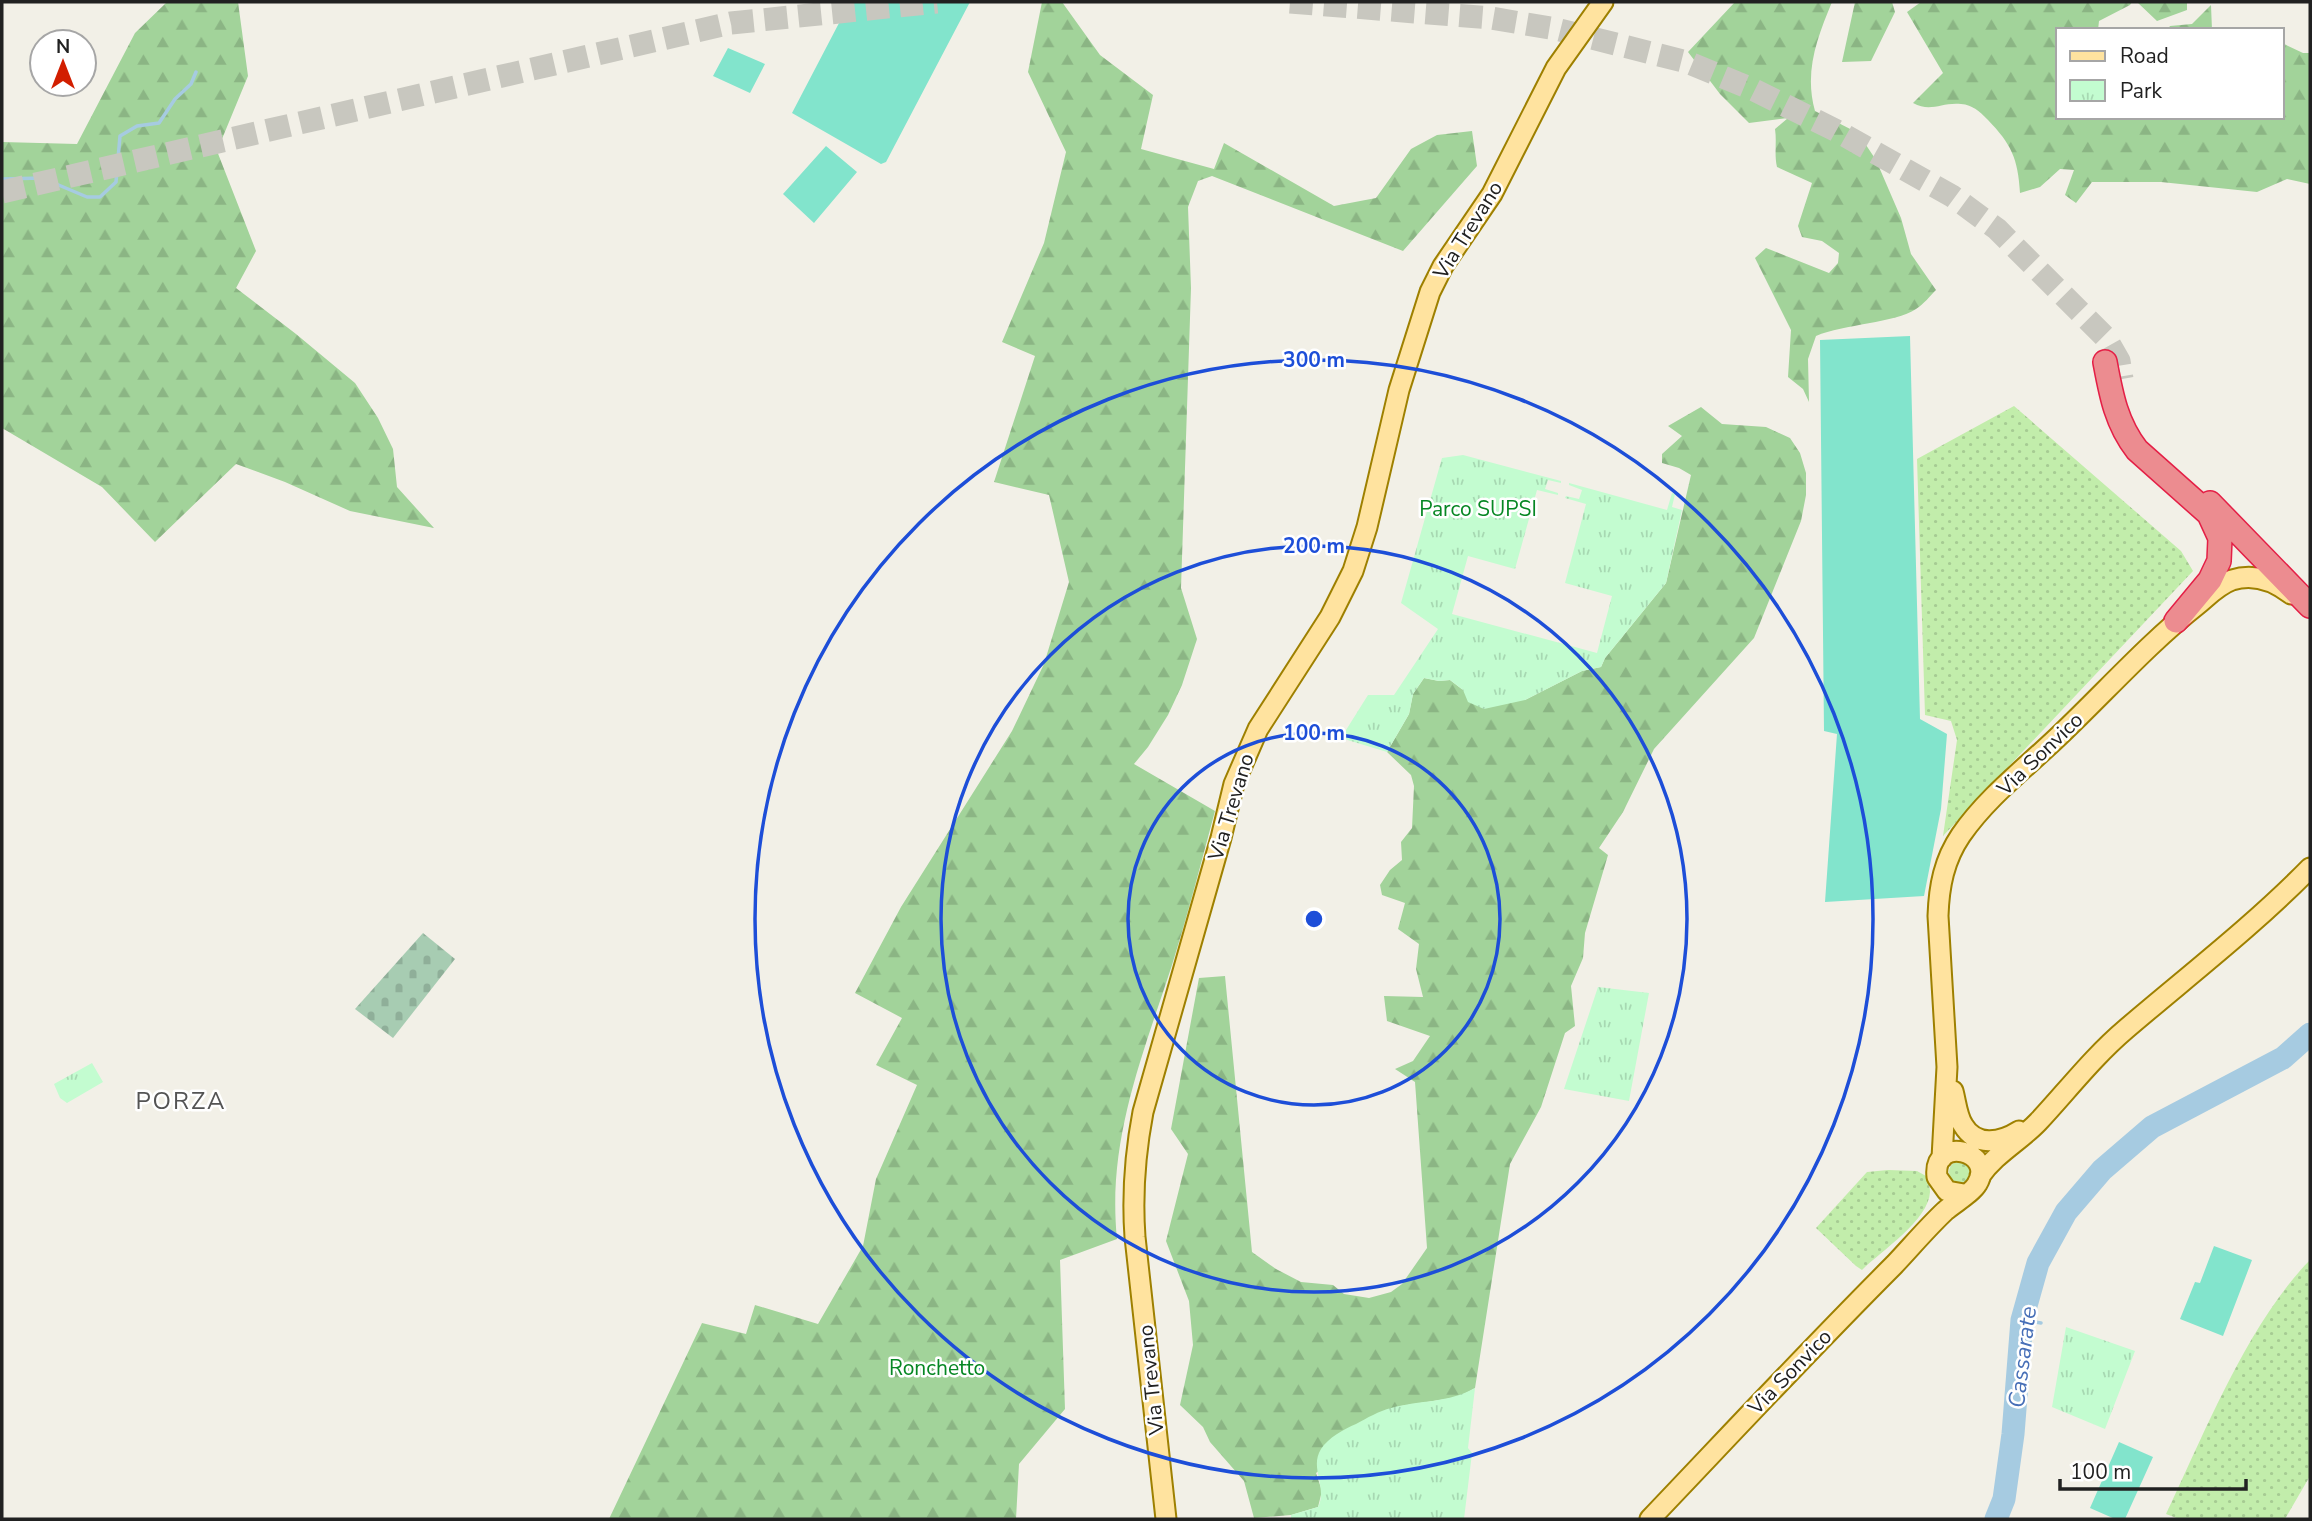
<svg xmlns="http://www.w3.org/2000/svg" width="2312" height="1521" font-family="'Nunito Sans',sans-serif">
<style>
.grass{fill:url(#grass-dots)}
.forest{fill:url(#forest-firs)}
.cemetery{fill:url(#cemetery-stones)}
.park{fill:url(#park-tufts)}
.pitch{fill:#82e4cc}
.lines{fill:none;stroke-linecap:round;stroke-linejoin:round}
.stream{stroke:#a6cbe1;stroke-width:3.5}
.river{stroke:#a6cbe1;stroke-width:23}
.highway-tunnel{stroke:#c8c7bf;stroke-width:23;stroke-dasharray:23 11;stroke-linecap:butt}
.major-casing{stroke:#9e8000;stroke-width:23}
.highway-casing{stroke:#e41f46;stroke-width:26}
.major{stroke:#ffe39f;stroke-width:19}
.highway{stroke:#ec8c90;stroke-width:23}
.ring{fill:none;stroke:#1d4ed8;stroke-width:3.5}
.labels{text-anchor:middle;stroke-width:5;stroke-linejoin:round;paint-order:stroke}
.street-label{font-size:21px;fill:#212121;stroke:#fff}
.park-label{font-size:21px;fill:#068723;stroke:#fff}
.water-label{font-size:23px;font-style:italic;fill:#476fb7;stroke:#fff}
.quarter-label{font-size:24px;letter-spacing:2px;fill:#545454;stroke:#fff}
.centre{fill:#1d4ed8;stroke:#fff;stroke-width:3.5}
.ring-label{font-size:21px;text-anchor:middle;font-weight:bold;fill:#1d4ed8;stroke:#fff;stroke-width:5;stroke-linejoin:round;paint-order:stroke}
</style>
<defs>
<pattern id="grass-dots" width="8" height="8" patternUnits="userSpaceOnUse" patternTransform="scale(1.75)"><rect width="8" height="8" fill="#c2edab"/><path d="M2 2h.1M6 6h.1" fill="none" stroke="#a6cb93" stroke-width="1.8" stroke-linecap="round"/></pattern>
<pattern id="forest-firs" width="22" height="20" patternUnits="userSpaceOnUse" patternTransform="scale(1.75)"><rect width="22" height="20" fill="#a2d39a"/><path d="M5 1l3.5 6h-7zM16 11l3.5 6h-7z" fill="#8bb584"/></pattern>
<pattern id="cemetery-stones" width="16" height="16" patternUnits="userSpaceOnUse" patternTransform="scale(1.75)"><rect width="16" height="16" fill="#a7ccb2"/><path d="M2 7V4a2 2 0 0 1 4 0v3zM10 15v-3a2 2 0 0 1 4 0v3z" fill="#8faf99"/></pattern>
<pattern id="park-tufts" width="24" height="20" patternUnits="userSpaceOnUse" patternTransform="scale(1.75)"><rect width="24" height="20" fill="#c3fcd0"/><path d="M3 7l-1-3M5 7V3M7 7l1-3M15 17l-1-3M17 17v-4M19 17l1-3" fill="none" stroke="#a7d8b2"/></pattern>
</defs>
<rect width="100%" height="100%" fill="#f2f0e7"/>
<path class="grass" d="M2014 406 2181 551 2193 571 1943 836 1957 740 1951 721 1925 715 1917 459Z
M1949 1172a11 11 0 1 1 22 0a11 11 0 1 1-22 0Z
M1888 1170 1917 1171 1926 1176C1928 1180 1930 1187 1930 1192 1929 1220 1881 1251 1862 1270L1856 1266 1816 1228 1867 1172Z
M2310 1260V1476L2285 1519H2179L2166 1514C2204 1434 2248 1323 2310 1260Z"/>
<path class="forest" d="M167 2H238L248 76 217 151 256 251 236 288 296 334 355 383 378 418 393 449 397 487 434 528 350 511 285 482 236 464 155 542 102 487 2 428V142L77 144 135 33Z
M1042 2H1062L1100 55 1153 95 1141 149 1214 169 1224 143 1334 206 1376 198 1411 149 1437 135 1472 131 1477 166 1403 251 1212 176 1198 181 1188 207 1191 288 1181 588 1197 639 1182 685 1168 715 1148 747 1134 764 1215 811C1201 863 1188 914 1172 965 1142 1057 1107 1141 1117 1239L1060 1260 1065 1409 1019 1464 1016 1519H609L702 1323 746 1334 755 1305 818 1324 863 1246 876 1179 917 1085 876 1065 902 1018 855 993 901 907 1012 731 1044 664 1069 582 1049 495 994 482 1035 356 1002 342 1044 243 1066 152 1028 72Z
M1735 2H1832C1817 38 1804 72 1815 111L1858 133 1876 160 1901 218 1911 254 1936 290C1930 296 1924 304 1916 309 1895 323 1844 324 1816 336L1808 359 1809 402 1803 389 1788 377 1791 330 1755 258 1766 248 1829 273 1838 263 1839 253 1822 241 1802 237 1798 226 1812 183 1777 167C1774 154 1777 142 1775 129L1788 118 1749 123 1720 94 1688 52Z
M1855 2H1892L1895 12 1871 61 1842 62Z
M1921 2H2132L2130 5 2099 21 2098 30H2058V117H2282V43L2303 53H2310V184L2287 179 2257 192 2161 182H2092L2076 203 2065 195 2074 170 2060 169 2040 187 2020 193C2018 158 2011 144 1988 120 1979 111 1973 105 1961 104 1941 102 1931 113 1913 103L1943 73 1907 12Z
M2137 2H2187V10L2157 21Z
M2211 5 2212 30H2167L2170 26 2192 24Z
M1701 407 1722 424 1766 427 1790 438 1800 453 1806 473V495L1801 521 1754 638 1654 749 1623 812 1599 848 1608 855 1585 933 1583 958 1571 986 1575 1026 1565 1033 1541 1107 1510 1164 1475 1388 1459 1397 1401 1406 1316 1473 1322 1491 1318 1507 1291 1515 1254 1518 1244 1481 1210 1442 1203 1427 1180 1405 1193 1345 1189 1301 1166 1241 1188 1154 1171 1129 1199 978 1225 976 1252 1252 1276 1269 1301 1282 1333 1285 1344 1294 1369 1298 1391 1292 1402 1284 1427 1248 1415 1082 1395 1069 1413 1061 1430 1036 1387 1021 1384 996 1423 997 1416 969 1419 944 1398 929 1405 903 1382 895 1380 885 1390 870 1402 860 1401 842 1412 828 1414 786 1411 775 1387 752 1409 714 1413 694 1424 678 1439 681 1450 680 1463 690 1525 700 1582 671 1601 667 1605 658 1666 583 1691 475 1679 468 1662 463V454L1682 436 1668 426Z"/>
<path class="cemetery" d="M423 933 455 959 393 1038 355 1009Z"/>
<path class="park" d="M1463 455 1561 481V483L1548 480 1545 489 1558 493V495L1537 490 1515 569 1468 556 1452 614 1597 653 1612 596 1565 583 1586 504 1565 498 1566 496 1579 499 1582 490 1569 485V483L1667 510 1672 493 1675 494 1672 507 1682 510 1666 583 1605 658 1601 667 1582 671 1525 700 1484 709 1468 702 1463 690 1450 680 1439 681 1424 678 1413 694 1409 714 1387 752 1341 738 1368 695H1394L1438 629 1401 603 1442 458Z
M1598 987 1649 993 1629 1101 1564 1089Z
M92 1063 103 1082 67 1103 60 1098 54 1084Z
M2066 1327 2135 1351 2105 1429 2052 1407Z
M1475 1388 1468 1448 1472 1453 1464 1519H1291V1515L1318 1507C1328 1488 1309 1468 1321 1449 1328 1438 1344 1429 1356 1424 1367 1418 1379 1411 1391 1408 1420 1400 1449 1403 1475 1388Z"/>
<path class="pitch" d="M850 2H970L886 162 881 164 792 113Z
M728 48 765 64 750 93 713 76Z
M826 146 857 172 814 223 783 194Z
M1910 336 1920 719 1947 734 1941 809 1924 896 1825 902 1837 734 1824 731 1820 340Z
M2214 1246 2252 1260 2223 1336 2180 1319 2195 1282 2200 1283Z
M2119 1442 2153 1457 2125 1519H2115L2090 1508Z"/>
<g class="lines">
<path class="stream" d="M2 179 42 178 87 197H100L116 182 120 136 137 126 159 123 175 99 191 84 196 72
M2022 1320 2041 1323"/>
<path class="river" d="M1996 1519 2004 1499 2013 1434 2022 1320 2038 1263 2066 1212 2102 1170 2152 1127 2283 1058 2310 1034"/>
<path class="highway-tunnel" d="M1290 2 1491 18 1556 29 1687 62 1752 89 1835 130 1952 196 1997 229 2106 338 2119 361 2122 379
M2 192 731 23 937 2"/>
<g class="major-casing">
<path id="major" d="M1953 1091C1956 1102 1957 1116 1963 1125 1976 1147 2000 1143 2019 1131
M1942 1158 1947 1067 1938 916C1939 886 1944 860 1961 835 1988 796 2028 766 2062 733 2107 690 2149 643 2197 605 2208 596 2218 585 2232 580 2254 573 2273 580 2291 594
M1980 1176C1995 1154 2020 1141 2038 1122 2067 1091 2093 1057 2126 1029 2188 976 2253 926 2310 868
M1166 1519 1135 1237C1132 1195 1135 1154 1143 1112L1221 838 1234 784 1258 729 1330 617 1353 571 1367 527 1399 390 1430 292 1443 266 1492 194 1556 68 1603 2
M1650 1519C1731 1434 1811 1348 1894 1265 1911 1247 1927 1228 1945 1211 1954 1203 1972 1193 1977 1184 1997 1151 1932 1134 1937 1177L1947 1191 1964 1194"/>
</g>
<g class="highway-casing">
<path id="highway" d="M2105 362C2111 394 2116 423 2137 450L2209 514 2220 538 2219 561 2210 580 2176 621
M2210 503 2310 606"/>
</g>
<use href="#major" class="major"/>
<use href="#highway" class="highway"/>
</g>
<g class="ring">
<circle cx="1314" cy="919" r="186"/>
<circle cx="1314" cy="919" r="373"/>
<circle cx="1314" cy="919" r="559"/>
</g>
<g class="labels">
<g class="street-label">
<text transform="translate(1468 230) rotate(-58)" y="7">Via Trevano</text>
<text transform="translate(2040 754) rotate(-44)" y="7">Via Sonvico</text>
<text transform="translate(1231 807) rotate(-73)" y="7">Via Trevano</text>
<text transform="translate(1790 1372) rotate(-46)" y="7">Via Sonvico</text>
<text transform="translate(1151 1380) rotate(-96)" y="7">Via Trevano</text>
</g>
<g class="park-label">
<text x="1478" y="516">Parco SUPSI</text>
<text x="937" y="1375">Ronchetto</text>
</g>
<g class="water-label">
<text transform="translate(2022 1357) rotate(-83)" y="8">Cassarate</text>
</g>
<g class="quarter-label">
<text x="181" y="1109">PORZA</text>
</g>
</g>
<circle cx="1314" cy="919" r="10" class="centre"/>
<g class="ring-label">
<text x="1314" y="367">300 m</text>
<text x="1314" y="553">200 m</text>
<text x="1314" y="740">100 m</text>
</g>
<rect width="2312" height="1521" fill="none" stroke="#212121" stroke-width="7"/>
<rect x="2056" y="28" width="228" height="91" fill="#ffffff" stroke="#a6a6a6" stroke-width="2"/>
<rect x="2070" y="51" width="35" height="10" fill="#ffe39f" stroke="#a6a6a6" stroke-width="2"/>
<text x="2120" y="63" font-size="21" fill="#212121">Road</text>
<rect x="2070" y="80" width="35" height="21" fill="url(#park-tufts)" stroke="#a6a6a6" stroke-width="2"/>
<text x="2120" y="98" font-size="21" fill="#212121">Park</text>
<g transform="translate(63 63)"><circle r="33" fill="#ffffff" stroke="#a6a6a6" stroke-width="2"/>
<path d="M0-5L12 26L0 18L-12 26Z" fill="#d21e00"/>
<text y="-10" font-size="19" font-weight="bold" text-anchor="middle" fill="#212121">N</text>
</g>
<path d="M2060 1479v10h186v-10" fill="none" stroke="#212121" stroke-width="3.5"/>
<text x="2070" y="1479" font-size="21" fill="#212121" stroke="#ffffff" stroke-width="5" paint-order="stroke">100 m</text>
</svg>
